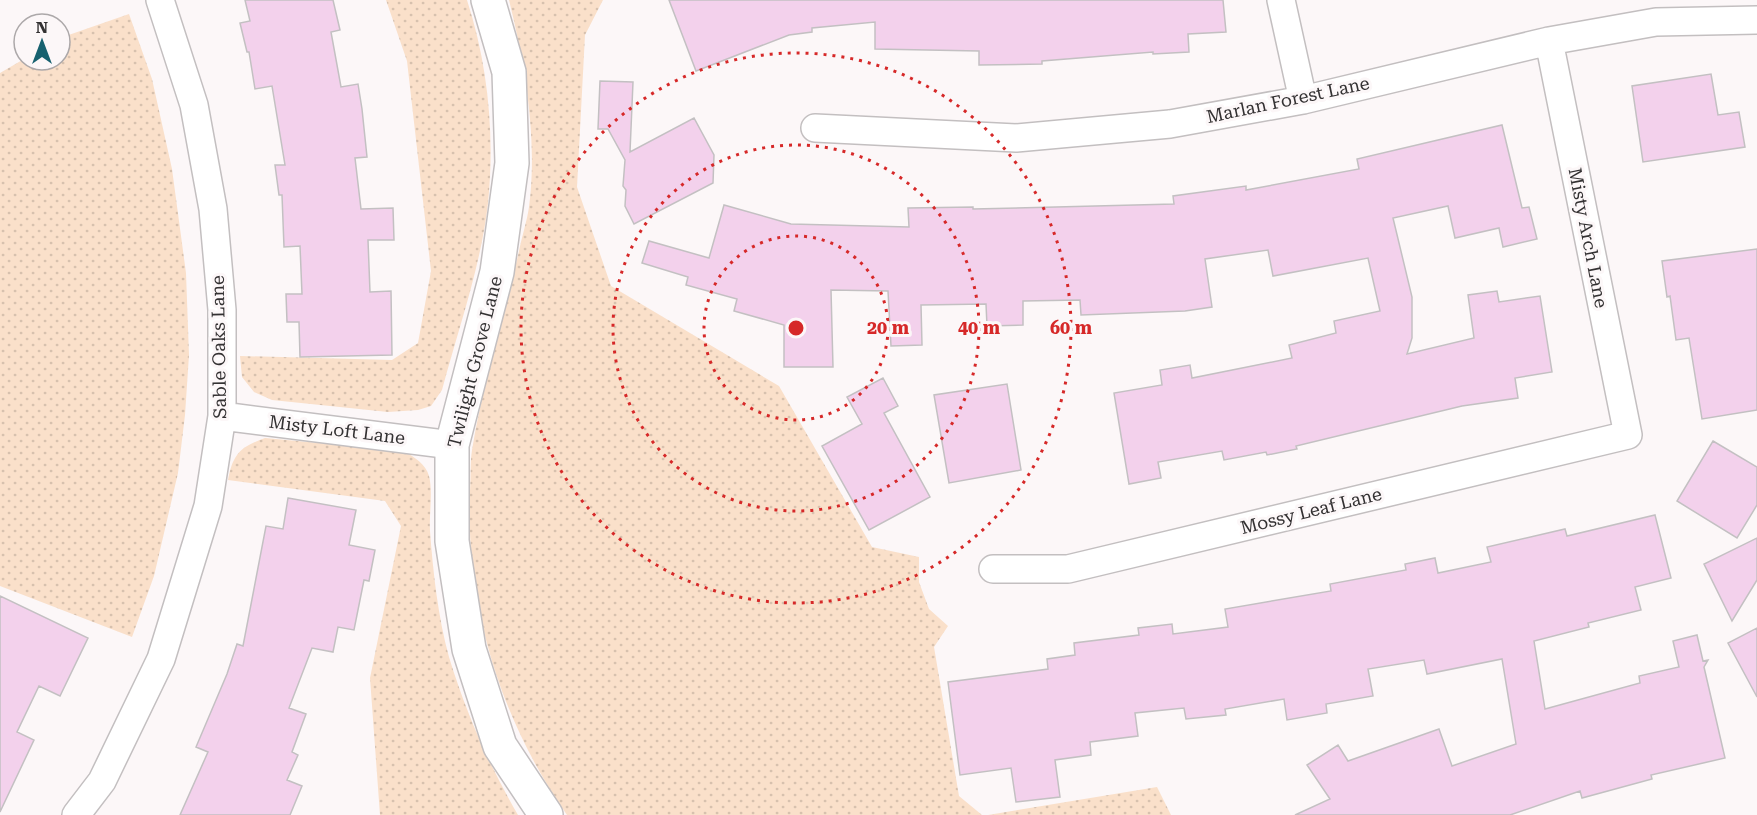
<svg xmlns="http://www.w3.org/2000/svg" width="1757" height="815" font-family="'Roboto Serif',serif">
<style>
.grass{fill:url(#grass-dots)}
.building{fill:#f3d1ec;stroke:#c3c0c2;stroke-width:1.5}
.lines{fill:none;stroke-linecap:round;stroke-linejoin:round}
.street-casing{stroke:#c3bfc0;stroke-width:30}
.secondary-casing{stroke:#c3bfc0;stroke-width:36}
.street{stroke:#fff;stroke-width:27}
.secondary{stroke:#fff;stroke-width:33}
.ring{fill:none;stroke:#d62828;stroke-width:3;stroke-dasharray:3 6}
.labels{text-anchor:middle;stroke-width:6;stroke-linejoin:round;paint-order:stroke}
.street-label{font-size:18px;fill:#333132;stroke:#fcf7f8}
.centre{fill:#d62828;stroke:#fcf7f8;stroke-width:3}
.ring-label{font-size:18px;text-anchor:middle;font-weight:bold;fill:#d62828;stroke:#fcf7f8;stroke-width:6;stroke-linejoin:round;paint-order:stroke}
</style>
<defs>
<pattern id="grass-dots" width="8" height="8" patternUnits="userSpaceOnUse" patternTransform="scale(1.5)"><rect width="8" height="8" fill="#fae0ca"/><path d="M2 2h.1M6 6h.1" fill="none" stroke="#d7c1ae" stroke-width="1.8" stroke-linecap="round"/></pattern>
</defs>
<rect width="100%" height="100%" fill="#fcf7f8"/>
<path class="grass" d="M386 0H467C488 65 495 135 488 203 481 266 458 330 442 390L431 406 418 410 388 412 272 400 254 392 242 377 240 356 392 360 418 343 431 271 407 61Z
M509 0H603L585 35 577 187 611 286 779 386 872 547 919 557V582L929 609 948 626 934 647 959 796 982 815H567C501 721 465 605 470 491 471 477 470 463 472 450 483 383 504 317 519 251 522 236 527 221 529 207 538 139 525 65 509 0Z
M129 14 152 79 172 169 186 273 189 355 185 415 178 473 154 576 132 637 0 586V73L24 59 60 60V38Z
M265 438 404 451C414 457 426 464 429 476 433 491 429 514 430 531 433 572 438 617 449 657 466 713 489 765 518 815H380L370 678 401 526 385 501 228 480C233 454 240 447 265 438Z
M1157 787 1171 815H988Z"/>
<path class="building" d="M245 0H333L340 30 331 32 341 87 358 84 362 109 367 157 355 158 361 209 393 208 394 240H368L370 292 391 291 392 355 300 357 299 322H287L286 294H302L300 246 284 247 282 195H279L275 165H285L272 86 255 89 249 52H247L240 23 250 21Z
M669 0H1223L1226 32 1188 34 1189 52 1153 54V52L1042 61V64L979 65V51L875 49V22L812 28V32L789 35 696 71Z
M1711 74 1718 115 1739 112 1745 147 1643 162 1632 86Z
M600 81 633 82 630 152 694 118 714 155 713 183 634 224 625 206 626 190 623 186 625 160 608 129H598Z
M1502 125 1522 208 1529 207 1537 239 1503 247 1499 228 1455 238 1448 206 1393 218 1412 297V338L1407 354 1474 338 1468 295 1497 291 1499 302 1540 296 1552 372 1515 378 1518 398 1462 406 1296 446 1297 449 1267 455 1266 452 1224 460 1222 451 1158 462 1161 478 1129 484 1114 393 1162 385 1160 370 1190 365 1192 378 1292 358 1289 345 1336 333 1334 321 1380 311 1368 258 1273 276 1268 250 1205 259 1212 307 1185 311 1081 315 1080 300 1023 301V325L987 326 986 304 921 305 922 345 891 346 888 291 831 290 833 367H784V325L734 311 737 299 686 285 688 277 642 263 649 241 709 258 724 205 791 224 909 227 908 208 973 207V209L1174 204 1173 196 1246 186V190L1359 169 1357 159Z
M1757 249V410L1702 419 1689 338 1676 340 1670 296 1667 297 1662 261Z
M883 378 898 406 884 413 930 497 869 530 822 446 862 424 847 397Z
M1007 384 1021 470 949 483 934 395Z
M1713 441 1757 467V505L1737 538 1677 501Z
M288 498 356 510 349 545 375 550 369 581 364 580 354 630 338 627 333 652 312 648 289 708 306 714 292 752 298 755 287 780 302 786 290 815H180L208 752 196 747 227 674 237 644 243 646 266 526 283 529Z
M1655 515 1671 578 1635 587 1641 610 1588 623 1589 627 1534 641 1545 709 1640 683 1639 676 1679 667 1673 641 1697 635 1703 661 1708 660 1704 667 1725 758 1651 775 1652 779 1582 798 1580 791 1510 815H1295L1330 799 1307 765 1338 745 1348 761 1439 729 1452 766 1516 744 1502 659 1427 674 1424 660 1368 669 1373 696 1326 704 1327 713 1287 720 1284 699 1225 709 1226 715 1186 719 1184 708 1135 713 1138 736 1090 742 1091 755 1055 760 1060 797 1016 802 1011 768 960 775 948 682 1048 669 1047 659 1075 655 1074 643 1139 635 1138 628 1172 624 1173 634 1228 627 1225 609 1331 591 1330 584 1406 570 1405 564 1435 558 1438 573 1491 562 1487 547 1565 529 1567 536Z
M1757 538V580L1732 621 1704 564Z
M0 596 88 638 60 696 39 686 17 732 34 740 0 812Z
M1757 628V697L1728 643Z"/>
<g class="lines">
<g class="street-casing">
<path id="street" d="M1281 0 1303 100
M815 128 1016 138 1170 124 1303 100 1549 41 1656 22 1757 20
M222 416 452 445
M993 569H1068L1628 435 1549 41
M76 815 102 781 161 659 208 506 222 416V310L213 209 194 105 160 0"/>
</g>
<g class="secondary-casing">
<path id="secondary" d="M488 0 509 72 512 163 497 272 452 445V541L469 649 500 746 546 815"/>
</g>
<use href="#street" class="street"/>
<use href="#secondary" class="secondary"/>
</g>
<g class="ring">
<circle cx="796" cy="328" r="92"/>
<circle cx="796" cy="328" r="183"/>
<circle cx="796" cy="328" r="275"/>
</g>
<g class="labels">
<g class="street-label">
<text transform="translate(1288 100) rotate(-12)" y="6">Marlan Forest Lane</text>
<text transform="translate(1588 238) rotate(79)" y="6">Misty Arch Lane</text>
<text transform="translate(219 347) rotate(-91)" y="6">Sable Oaks Lane</text>
<text transform="translate(475 362) rotate(-76)" y="6">Twilight Grove Lane</text>
<text transform="translate(337 430) rotate(7)" y="6">Misty Loft Lane</text>
<text transform="translate(1311 511) rotate(-14)" y="6">Mossy Leaf Lane</text>
</g>
</g>
<circle cx="796" cy="328" r="9" class="centre"/>
<g class="ring-label">
<text x="888" y="334">20 m</text>
<text x="979" y="334">40 m</text>
<text x="1071" y="334">60 m</text>
</g>
<g transform="translate(42 42)"><circle r="28" fill="#fcf7f8" stroke="#aca8a9" stroke-width="1.5"/>
<path d="M0-4.5L10 22L0 15L-10 22Z" fill="#17616f"/>
<text y="-9" font-size="16" font-weight="bold" text-anchor="middle" fill="#333132">N</text>
</g>
</svg>
